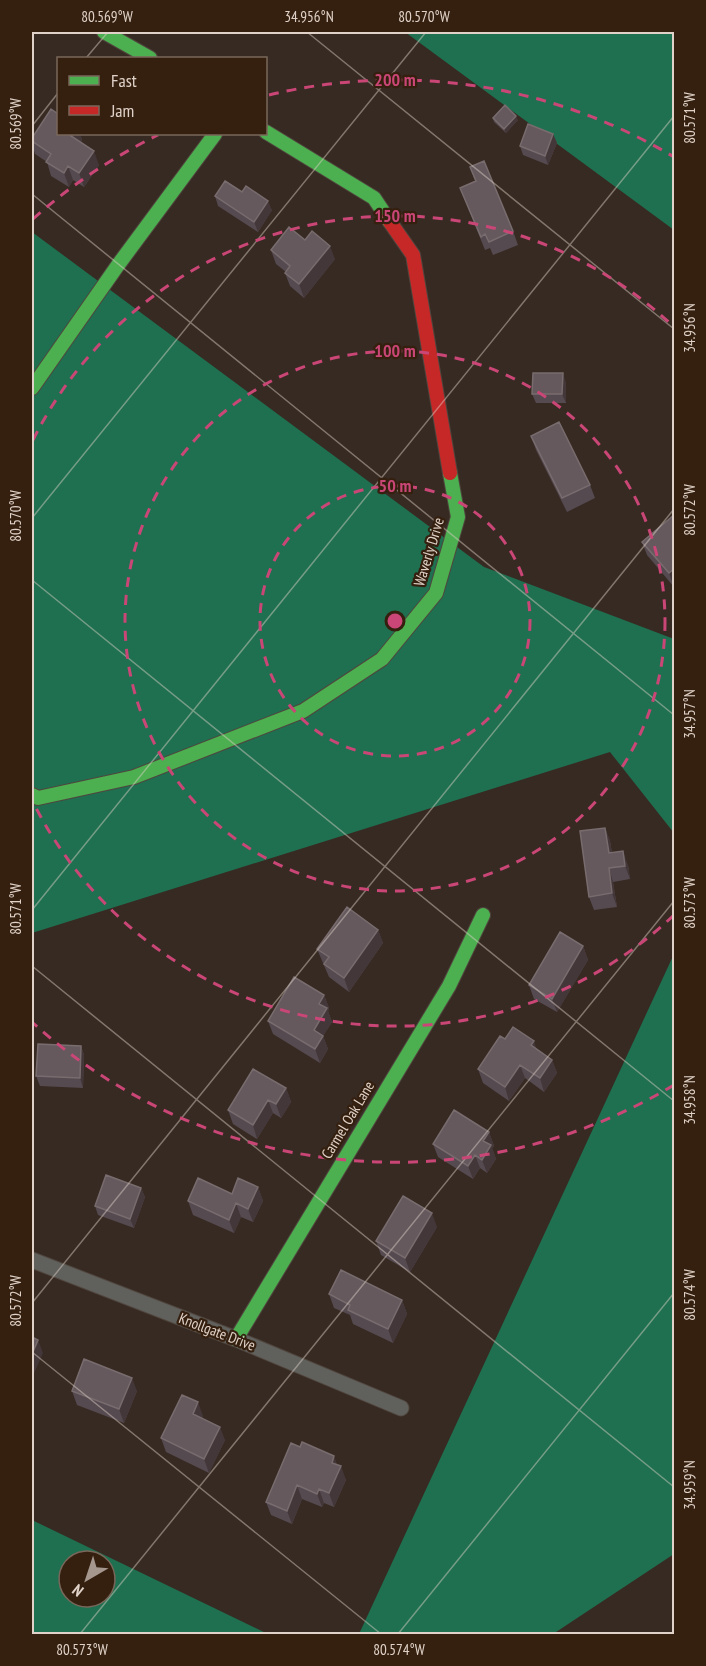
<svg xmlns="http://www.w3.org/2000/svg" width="706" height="1666" font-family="'PT Sans Narrow',sans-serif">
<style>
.forest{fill:#1f7050;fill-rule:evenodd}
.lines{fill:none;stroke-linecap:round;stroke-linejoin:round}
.street-casing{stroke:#50463e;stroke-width:17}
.fast-casing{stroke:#50463e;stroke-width:16}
.jam-casing{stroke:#50463e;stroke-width:16}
.street{stroke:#60605d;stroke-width:15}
.fast{stroke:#4caf50;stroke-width:14}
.jam{stroke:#c62828;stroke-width:14}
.wall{fill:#564a51}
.shaded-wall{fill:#443739}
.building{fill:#65595e;stroke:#786c6e;stroke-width:1.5}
.ticks{fill:none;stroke:#e0d2c8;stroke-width:1.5;stroke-opacity:0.45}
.ring{fill:none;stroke:#ca4676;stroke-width:3;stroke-dasharray:10 8}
.labels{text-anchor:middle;stroke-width:4.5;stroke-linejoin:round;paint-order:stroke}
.street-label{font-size:15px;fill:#e0d2c8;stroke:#352010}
.centre{fill:#ca4676;stroke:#352010;stroke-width:3}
.ring-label{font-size:18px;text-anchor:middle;font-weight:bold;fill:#ca4676;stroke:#352010;stroke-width:4.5;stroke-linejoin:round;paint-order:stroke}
.neatline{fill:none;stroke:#e0d2c8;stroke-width:2}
.ticks-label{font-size:15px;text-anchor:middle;fill:#e0d2c8}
</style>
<rect width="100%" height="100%" fill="#372a22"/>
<path class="forest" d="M405 32H674V230Z
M32 232 484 567 674 639V833L610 752 32 933Z
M674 954V1554L553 1634H359Z
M32 1520 268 1634H32ZM69 1561H105V1597H69Z"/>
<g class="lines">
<g class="street-casing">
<path id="street" d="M32 1260 236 1339 401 1408"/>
</g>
<g class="fast-casing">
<path id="fast" d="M104 32 150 58
M266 132 374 198 390 222
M32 388 118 265 215 134
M32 795 38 798 134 777 303 711 382 659 436 593 458 517 450 473
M236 1339 449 986 483 915"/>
</g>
<g class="jam-casing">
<path id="jam" d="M390 222 413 255 450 473"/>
</g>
<use href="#street" class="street"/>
<use href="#fast" class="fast"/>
<use href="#jam" class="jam"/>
</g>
<path class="wall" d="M493 118 518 120 506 133 494 122Z
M58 134H80L82 140 81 142 99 165 84 187 73 180 69 187 51 176 47 162 35 154 32 144V138Z
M553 134 557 143 548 165 523 155 520 146Z
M470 167 513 231 518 245 493 255 490 248 485 250 460 188 475 181Z
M242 192 272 210 258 232 218 206 215 196Z
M305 240 335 259 304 298 290 286 285 273 286 272 276 264 271 250Z
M566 383V403H536L532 394Z
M531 436 590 485 595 498 567 512 536 450Z
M675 514V586L674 587 647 555 642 542Z
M605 828 610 841 612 853 628 865 630 879 613 882 617 907 594 910 589 897Z
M378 930 383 943 349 992 329 977 317 949Z
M583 946 588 960 557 1012 534 999 529 985Z
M324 995 329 1008 328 1011 332 1022 323 1036 328 1049 320 1063 273 1034 268 1021Z
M505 1039 537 1049 552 1060 557 1073 544 1092 525 1078 509 1101 483 1083 478 1069Z
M81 1046 84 1055 83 1088 40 1086 36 1076Z
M286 1088 291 1102 281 1118 273 1113 257 1139 233 1124 228 1110Z
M489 1132 494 1146 492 1148 496 1159 487 1173 480 1168 473 1179 438 1157 433 1144Z
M258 1187 263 1201 253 1222 241 1217 234 1233 193 1215 188 1201 232 1194Z
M141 1188 145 1197 134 1228 98 1215 95 1206Z
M437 1227 410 1272 381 1255 376 1241Z
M329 1294 402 1300 407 1314 393 1343 353 1324 350 1315 334 1308Z
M72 1391H137L124 1423 77 1405Z
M203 1416 202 1418 225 1440 209 1473 166 1452 161 1438Z
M338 1465 346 1480 334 1507 324 1503 322 1507 302 1499 292 1524 271 1515 266 1502Z"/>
<path class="shaded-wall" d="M516 116 518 120 506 133 504 129Z
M73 134H80L82 140 76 149 71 136Z
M553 134 557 143 548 165 545 156Z
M94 151 99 165 84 187 79 173Z
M68 166 73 180 69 187 64 173Z
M268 201 272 210 258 232 254 222Z
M330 246 335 259 304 298 299 284Z
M563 373 566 383V403L562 394Z
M675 568V586L674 587 669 573Z
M605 828 610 841 614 867 609 853Z
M623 851 628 865 630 879 625 866Z
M609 868 613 882 617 907 612 893Z
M378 930 383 943 349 992 344 978Z
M583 946 588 960 557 1012 552 999Z
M324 995 329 1008 328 1011 332 1022 323 1036 328 1049 320 1063 315 1049 314 1030 319 1004Z
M534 1041 538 1054 531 1045Z
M81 1046 84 1055 83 1088 80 1078Z
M552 1060 557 1073 544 1092 540 1078Z
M520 1065 525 1078 509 1101 505 1087Z
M286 1088 291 1102 281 1118 276 1104Z
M268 1100 273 1113 257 1139 253 1125Z
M489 1132 494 1146 492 1148 496 1159 487 1173 482 1160 483 1141Z
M475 1155 480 1168 473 1179 468 1166Z
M258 1187 263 1201 253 1222 248 1209Z
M141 1188 145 1197 134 1228 130 1219Z
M236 1203 241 1217 234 1233 229 1220Z
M432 1213 437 1227 410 1272 405 1258Z
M402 1300 407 1314 393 1343 388 1329Z
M38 1340 43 1353 32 1378V1354Z
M132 1378 137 1391 124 1423 119 1409Z
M198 1402 203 1416 198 1427 193 1414Z
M220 1427 225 1440 209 1473 204 1459Z
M334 1456 339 1470 341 1466 346 1480 334 1507 329 1493 332 1463Z
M297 1485 302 1499 292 1524 287 1511Z
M319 1489 324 1503 322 1507 317 1494Z"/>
<path class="building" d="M505 105 516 116 504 129 493 118Z
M51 109 58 114V134H73L71 136 94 151 79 173 68 166 64 173 46 162 51 154 32 141V138Z
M528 124 553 134 545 156 520 146Z
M484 161 513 231 489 242 485 234 481 237 460 188 476 181 470 167Z
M225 181 242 192 246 186 268 201 254 222 215 196Z
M289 227 305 240 312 231 330 246 299 284 285 273 290 266 271 250Z
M533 373H563L562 394H532Z
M559 422 590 485 562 498 531 436Z
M675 514V568L669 573 642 542Z
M605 828 609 853 623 851 625 866 609 868 612 893 589 897 580 831Z
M347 907 378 930 344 978 324 964 329 957 317 949Z
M560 932 583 946 552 999 529 985Z
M294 977 324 995 319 1004 327 1008 314 1030 323 1036 315 1049 268 1021Z
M513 1027 534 1041 531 1045 552 1060 540 1078 520 1065 505 1087 478 1069 500 1036 505 1039Z
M38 1044 81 1046 80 1078 36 1076Z
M253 1069 286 1088 276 1104 268 1100 253 1125 228 1110Z
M454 1110 489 1132 483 1141 491 1145 482 1160 475 1155 468 1166 433 1144Z
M106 1175 141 1188 130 1219 95 1206Z
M198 1178 232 1194 238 1178 258 1187 248 1209 236 1203 229 1220 188 1201Z
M403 1196 432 1213 405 1258 376 1241Z
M341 1270 402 1300 388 1329 348 1310 350 1305 329 1294Z
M32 1337 38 1340 32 1354Z
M84 1359 132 1378 119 1409 72 1391Z
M182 1395 198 1402 193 1414 220 1427 204 1459 161 1438Z
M302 1442 334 1456 332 1463 341 1466 329 1493 319 1489 317 1494 297 1485 287 1511 266 1502 291 1443 300 1447Z"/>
<path class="ticks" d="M307 32 674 329M86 58 108 32M32 126 58 93M32 194 674 715M32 518 426 32M32 580 674 1101M32 910 674 116M32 966 674 1487M32 1303 674 509M32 1352 381 1634M80 1634 674 901M398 1634 674 1293"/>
<g class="ring">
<circle cx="395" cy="621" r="135"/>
<circle cx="395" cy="621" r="270"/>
<path d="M674 915A405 405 0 0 1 33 802M33 440A405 405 0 0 1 674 327"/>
<path d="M674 1085A541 541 0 0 1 33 1023M33 219A541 541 0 0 1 158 135M269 95A541 541 0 0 1 674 157"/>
</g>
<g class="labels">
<g class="street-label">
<text transform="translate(429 552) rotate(-73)" y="5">Waverly Drive</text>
<text transform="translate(348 1120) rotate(-59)" y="5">Carmel Oak Lane</text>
<text transform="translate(217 1332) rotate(21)" y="5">Knollgate Drive</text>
</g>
</g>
<circle cx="395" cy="621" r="9" class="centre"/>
<g class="ring-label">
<text x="395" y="86">200 m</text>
<text x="395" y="222">150 m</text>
<text x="395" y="357">100 m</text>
<text x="395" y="492">50 m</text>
</g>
<rect width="706" height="1666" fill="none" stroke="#352010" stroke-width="66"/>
<rect x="57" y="57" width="210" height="78" fill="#352010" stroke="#79675a" stroke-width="1.5"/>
<rect x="69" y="76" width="30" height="9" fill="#4caf50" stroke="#79675a" stroke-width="1.5"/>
<text x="111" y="87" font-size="18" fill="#e0d2c8">Fast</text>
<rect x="69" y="106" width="30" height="9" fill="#c62828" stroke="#79675a" stroke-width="1.5"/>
<text x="111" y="117" font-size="18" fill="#e0d2c8">Jam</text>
<g transform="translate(87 1579) rotate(219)"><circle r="28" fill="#352010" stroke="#79675a" stroke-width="1.5"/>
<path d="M0-4.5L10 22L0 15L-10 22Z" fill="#a5978e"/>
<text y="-9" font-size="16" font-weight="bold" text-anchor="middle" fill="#e0d2c8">N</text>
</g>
<rect x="33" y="33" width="640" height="1600" class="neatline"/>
<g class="ticks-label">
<text x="107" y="22">80.569°W</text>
<text x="309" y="22">34.956°N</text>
<text x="424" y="22">80.570°W</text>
<text transform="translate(690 118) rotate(-90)" y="5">80.571°W</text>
<text transform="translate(16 124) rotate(-90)" y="5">80.569°W</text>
<text transform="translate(690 328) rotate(-90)" y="5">34.956°N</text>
<text transform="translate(690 510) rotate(-90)" y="5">80.572°W</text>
<text transform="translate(16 516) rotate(-90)" y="5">80.570°W</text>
<text transform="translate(690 714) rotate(-90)" y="5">34.957°N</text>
<text transform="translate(690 903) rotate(-90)" y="5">80.573°W</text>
<text transform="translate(16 909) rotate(-90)" y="5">80.571°W</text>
<text transform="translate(690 1100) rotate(-90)" y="5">34.958°N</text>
<text transform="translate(690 1295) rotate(-90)" y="5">80.574°W</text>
<text transform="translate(16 1301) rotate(-90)" y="5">80.572°W</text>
<text transform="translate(690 1485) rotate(-90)" y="5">34.959°N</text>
<text x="82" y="1655">80.573°W</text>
<text x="399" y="1655">80.574°W</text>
</g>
</svg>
